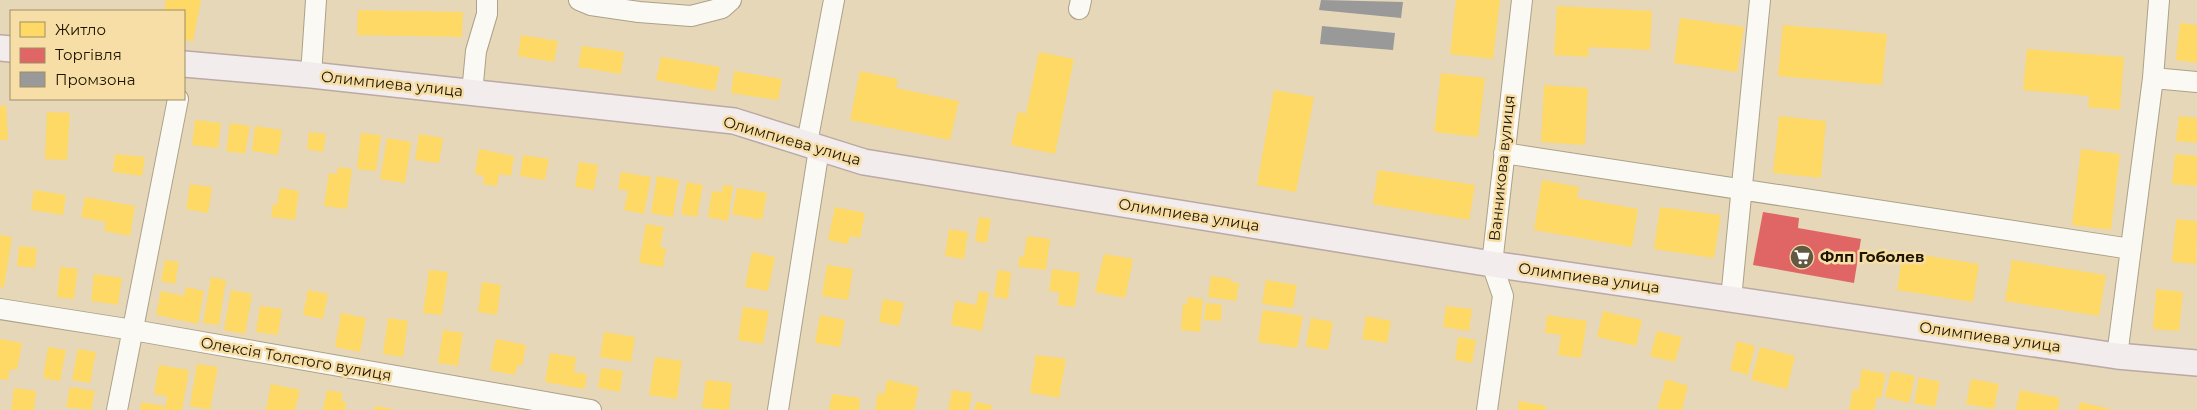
<svg xmlns="http://www.w3.org/2000/svg" width="2197" height="410" font-family="Montserrat,sans-serif">
<style>
.homes{fill:#ffd966}
.shops{fill:#e06666}
.industry{fill:#999}
.lines{fill:none;stroke-linecap:round;stroke-linejoin:round}
.minor-casing{stroke:#aca189;stroke-width:22}
.major-casing{stroke:#baa9a4;stroke-width:28}
.minor{stroke:#fbf9f4;stroke-width:20}
.major{stroke:#f3eced;stroke-width:25}
.labels{text-anchor:middle;stroke-width:5;stroke-linejoin:round;paint-order:stroke}
.street-label{font-size:15px;fill:#1d1401;stroke:#f7dea6}
.poi-label{font-size:15px;font-weight:bold;fill:#1d1401;stroke:#f7dea6;text-anchor:start}
</style>
<rect width="100%" height="100%" fill="#e5d7b8"/>
<path class="homes" d="M166 0H201L193 41 184 40V11H164Z
M1456 0H1500L1493 59 1450 54Z
M1557 6 1652 11 1650 50 1589 47 1588 57 1554 55Z
M358 10 463 12 462 37 357 35Z
M1680 18 1744 27 1737 72 1674 63Z
M2180 23 2197 25V63L2176 60Z
M1783 25 1887 34 1882 85 1778 76Z
M521 35 558 41 554 62 518 56Z
M582 46 624 52 621 74 578 67Z
M2027 49 2124 57 2120 110 2088 107 2089 96 2023 90Z
M1039 52 1074 59 1055 154 1011 145 1018 112 1026 114Z
M661 57 720 67 715 91 656 80Z
M734 71 782 79 778 100 731 93Z
M860 71 898 79 896 88 959 101 950 140 850 120Z
M1441 73 1485 78 1478 137 1434 132Z
M1544 85 1588 88 1585 145 1541 142Z
M1274 90 1314 97 1296 192 1257 185Z
M6 105 8 140H0V106Z
M47 112 70 113 67 160 45 159Z
M1779 116 1826 121 1821 178 1773 173Z
M2179 116 2197 118V143L2176 141Z
M195 120 221 123 218 148 192 145Z
M230 123 250 126 245 154 226 151Z
M255 126 282 130 278 155 252 151Z
M309 132 326 134 323 152 307 149Z
M361 133 381 135 376 171 357 169Z
M419 134 443 138 439 163 415 160Z
M387 138 411 142 405 183 380 179Z
M479 149 514 156 511 176 499 174 497 186 483 184 484 176 475 174Z
M2081 149 2120 154 2111 230 2072 225Z
M115 154 145 157 142 176 113 172Z
M2175 154 2197 156V186L2172 184Z
M523 155 549 159 545 180 520 176Z
M579 162 598 165 594 190 575 187Z
M338 167 352 169 347 209 324 206 329 173 337 174Z
M1378 170 1475 185 1469 220 1373 204Z
M621 172 651 177 644 214 624 210 628 191 618 189Z
M657 176 679 180 673 217 651 213Z
M1542 180 1579 187 1577 198 1638 209 1632 247 1534 230Z
M687 182 703 185 697 217 681 214Z
M190 184 212 187 208 213 186 209Z
M723 185 733 186 728 221 708 217 712 191 722 192Z
M280 188 299 191 295 220 271 217 273 204 277 205Z
M737 188 767 193 762 220 732 214Z
M34 190 66 195 63 215 31 210Z
M85 197 135 206 130 236 104 231 106 222 81 217Z
M835 207 865 213 860 238 850 236 848 244 828 240Z
M1660 207 1721 215 1714 258 1654 249Z
M979 217 991 219 987 243 975 241Z
M2176 219 2197 221 2196 264 2172 262Z
M646 224 664 227 660 247 666 248 663 267 639 263Z
M949 229 968 232 964 259 945 256Z
M0 235 12 237 4 287H0Z
M1027 236 1050 239 1046 270 1018 267 1020 256 1024 257Z
M19 246 37 248 35 268 17 266Z
M752 252 775 257 768 291 745 287Z
M1903 252 1979 264 1973 302 1897 290Z
M1104 254 1133 259 1125 298 1095 292Z
M165 260 179 262 175 284 161 281Z
M2012 260 2106 275 2099 316 2005 301Z
M827 265 853 269 848 300 822 296Z
M60 267 78 269 74 299 57 297Z
M1052 269 1080 273 1075 307 1058 305 1059 292 1049 291Z
M429 270 448 272 442 315 423 313Z
M998 270 1011 272 1008 299 994 297Z
M94 274 122 278 118 305 91 301Z
M1211 276 1231 279V282L1239 283 1236 301 1208 297Z
M211 277 226 280 219 325 203 323Z
M1266 280 1297 285 1293 308 1262 304Z
M482 282 501 285 497 315 478 312Z
M186 287 204 291 198 324 156 315 161 291 184 296Z
M2156 289 2183 292 2179 331 2153 329Z
M231 290 252 294 245 334 224 330Z
M308 290 328 294 323 319 303 315Z
M979 291 989 293 982 331 951 325 955 301 976 305Z
M1187 297 1203 299 1200 332 1181 330 1183 304H1187Z
M883 299 904 303 899 326 879 322Z
M1206 303 1222 305 1221 321 1204 320Z
M260 306 282 309 278 335 256 332Z
M1446 306 1472 309 1469 331 1443 327Z
M743 307 769 311 763 344 738 340Z
M1263 310 1303 316 1297 348 1258 342Z
M1603 311 1642 320 1636 346 1597 337Z
M341 313 366 318 360 352 335 347Z
M820 315 845 320 840 347 815 343Z
M1547 315 1587 321 1581 358 1558 355 1561 335 1545 333Z
M1366 316 1391 321 1387 343 1362 339Z
M388 318 408 321 403 357 383 354Z
M1311 318 1333 322 1328 350 1306 346Z
M443 330 463 333 458 366 438 363Z
M1657 331 1682 337 1675 362 1650 356Z
M604 332 635 337 631 362 600 357Z
M1458 337 1476 340 1472 363 1455 360Z
M0 339 22 343 17 370 10 369 8 380 0 379Z
M496 339 526 345 522 366 517 365 515 375 490 370Z
M1737 341 1755 346 1748 375 1730 370Z
M48 347 66 350 60 381 43 378Z
M1760 347 1795 356 1787 389 1751 380Z
M78 349 96 352 90 383 72 380Z
M550 353 576 357 574 372 587 374 585 389 545 382Z
M1036 355 1066 359 1059 398 1030 393Z
M655 357 682 361 677 399 649 395Z
M197 364 218 367 210 410 190 406Z
M159 365 189 370 182 410H165L167 396 154 394Z
M601 368 623 371 620 392 598 388Z
M1862 369 1886 374 1881 398 1877 397 1874 410H1849L1853 389 1858 391Z
M1891 371 1915 376 1909 403 1885 397Z
M1919 377 1940 382 1935 407 1914 403Z
M1666 379 1688 386 1682 410 1657 409Z
M1971 379 1999 384 1994 409 1966 404Z
M706 380 732 383 729 410 702 408Z
M887 380 919 387 914 410H875L878 393 884 394Z
M271 384 300 390 295 410H266Z
M70 387 95 391 91 410 66 407Z
M14 388 36 391 34 410H11Z
M327 390 343 393 341 401 346 402 345 410H323Z
M952 390 972 393 969 410H948Z
M2020 390 2060 398 2058 410H2016Z
M832 394 860 398 859 410H829Z
M1519 401 1546 406 1545 410H1518Z
M142 402 164 406 163 410H140Z
M976 402 992 405 991 410H974Z
M2080 402 2110 409V410H2078Z
M375 406 392 409V410H374Z"/>
<path class="shops" d="M1763 212 1799 218 1798 228 1861 239 1854 283 1753 265Z"/>
<path class="industry" d="M1321 0 1403 2 1401 18 1319 10Z
M1322 26 1395 33 1393 50 1320 44Z"/>
<g class="lines">
<g class="minor-casing">
<path id="minor" d="M579 0 591 5 639 12 691 16 722 8 731 0
M1079 9 1081 0
M311 75 316 0
M2153 78 2197 82
M472 93 476 51 487 14V0
M807 143 834 0
M1504 153 2131 249
M1731 299 1760 0
M0 309 133 330 591 410
M2117 356 2153 78 2159 0
M117 410 178 99
M778 410 819 149
M1487 410 1503 296 1492 264 1522 0"/>
</g>
<g class="major-casing">
<path id="major" d="M0 48 11 49
M184 64 311 75 734 121 864 162 1492 264 2117 356 2197 363"/>
</g>
<use href="#minor" class="minor"/>
<use href="#major" class="major"/>
</g>
<defs>
<g id="supermarket-disc" transform="scale(1.25)"><circle r="9.5" fill="#635841" stroke="#f7dea6"/><path d="M-6-5.5h2.5l.6 2H6L4.5 2H-2.5L-4.4-4H-6ZM-1.5 3.2a1.3 1.3 0 1 0 .1 0ZM3 3.2a1.3 1.3 0 1 0 .1 0Z" fill="#fff"/></g>
</defs>
<g fill-rule="evenodd">
<use href="#supermarket-disc" x="1802" y="257"/>
</g>
<g class="labels">
<g class="street-label">
<text transform="translate(392 84) rotate(6)" y="5">Олимпиева улица</text>
<text transform="translate(792 141) rotate(16)" y="5">Олимпиева улица</text>
<text transform="translate(1502 168) rotate(-84)" y="5">Ванникова вулиця</text>
<text transform="translate(1189 215) rotate(9)" y="5">Олимпиева улица</text>
<text transform="translate(1589 278) rotate(8)" y="5">Олимпиева улица</text>
<text transform="translate(1990 337) rotate(8)" y="5">Олимпиева улица</text>
<text transform="translate(296 359) rotate(10)" y="5">Олексія Толстого вулиця</text>
</g>
<g class="poi-label">
<text x="1820" y="262">Флп Гоболев</text>
</g>
</g>
<rect x="10" y="10" width="175" height="90" fill="#f7dea6" stroke="#a08d64"/>
<rect x="20" y="22" width="25" height="15" fill="#ffd966" stroke="#a08d64"/>
<text x="55" y="35" font-size="15" fill="#1d1401">Житло</text>
<rect x="20" y="48" width="25" height="15" fill="#e06666" stroke="#a08d64"/>
<text x="55" y="60" font-size="15" fill="#1d1401">Торгівля</text>
<rect x="20" y="72" width="25" height="15" fill="#999999" stroke="#a08d64"/>
<text x="55" y="85" font-size="15" fill="#1d1401">Промзона</text>
</svg>
